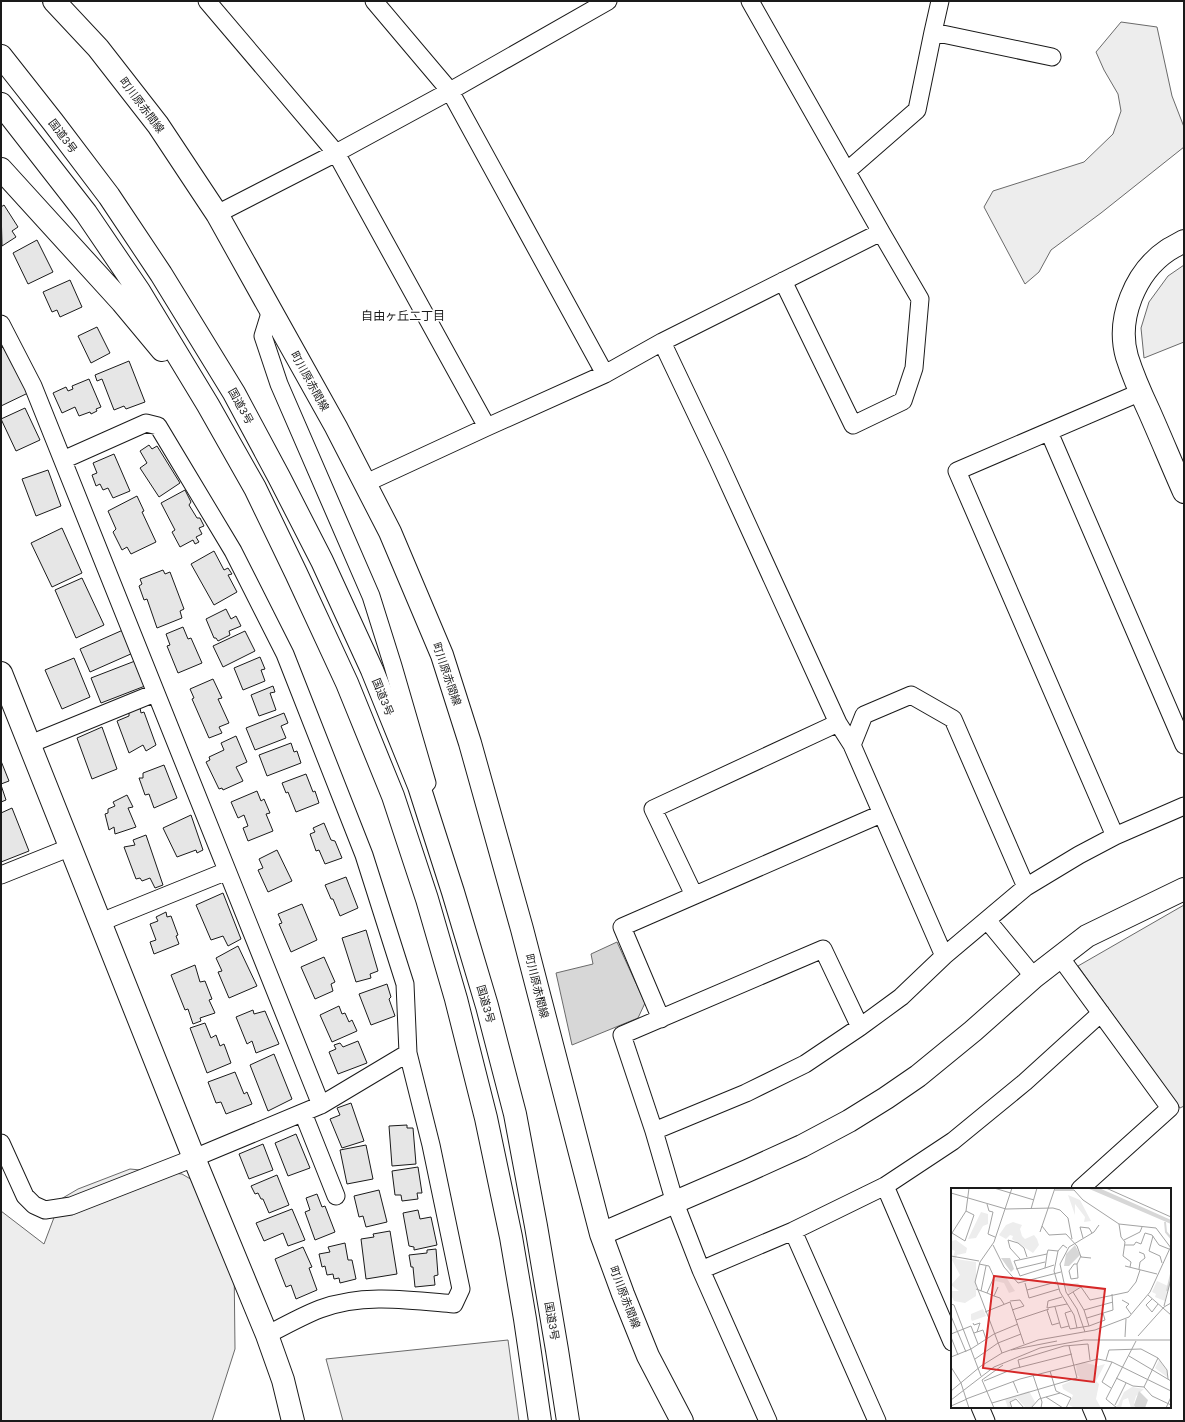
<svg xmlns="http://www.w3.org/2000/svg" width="1185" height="1422" font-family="Helvetica,'Noto Sans JP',sans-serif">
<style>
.built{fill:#ededed;stroke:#6a6a6a}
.water{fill:#d7d7d7;stroke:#6a6a6a}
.building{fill:#e6e6e6;stroke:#1a1a1a}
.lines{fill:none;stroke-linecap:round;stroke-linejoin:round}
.street-casing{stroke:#1a1a1a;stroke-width:19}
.secondary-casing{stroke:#1a1a1a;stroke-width:24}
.highway-casing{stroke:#1a1a1a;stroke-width:24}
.street{stroke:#fff;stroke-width:17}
.secondary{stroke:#fff;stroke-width:22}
.highway{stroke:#fff;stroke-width:22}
.labels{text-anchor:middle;stroke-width:3;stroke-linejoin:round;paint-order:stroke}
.street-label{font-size:11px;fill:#1a1a1a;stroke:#fff}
.neighbourhood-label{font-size:12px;fill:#1a1a1a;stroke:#fff}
.inset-river{fill:none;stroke:#d7d7d7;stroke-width:2}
.inset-road{fill:none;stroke:#a3a3a3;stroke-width:1}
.view{fill:#d62828;fill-opacity:0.15;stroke:#d62828;stroke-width:2}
.inset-edge{fill:none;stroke:#1a1a1a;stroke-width:2}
</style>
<rect width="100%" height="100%" fill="#fff"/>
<path class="built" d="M1121 22 1157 27 1172 96 1184 127V147L1101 213 1051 250 1039 272 1025 284 984 207 993 191 1084 162 1113 134 1121 111 1118 94 1104 70 1096 52Z
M1184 265V342L1144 358 1141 328 1149 302 1168 276Z
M1184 905V1106L1180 1108 1078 966Z
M130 1169 182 1174 204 1187 234 1259 235 1349 212 1421H1V1211L44 1244 61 1199 78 1189Z
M508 1340 519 1421H343L326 1359Z"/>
<path class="water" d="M617 942 645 1003 638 1018 572 1045 556 973 593 964 591 954Z"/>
<path class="building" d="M4 205 18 227 12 231 16 237 2 246 1 207Z
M37 240 53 272 28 284 13 253Z
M70 280 82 307 60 317 57 310 52 312 43 292Z
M97 327 110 353 91 363 78 336Z
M6 346 28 393 1 406V348Z
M129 361 145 402 126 409 124 406 114 410 102 379 97 381 95 375Z
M89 379 101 407 96 409 97 411 91 414 90 412 79 416 75 407 62 413 53 393 66 387 68 391 73 389 72 386Z
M25 408 40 440 16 451 1 419Z
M149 445 152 449 157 446 180 483 159 497 140 468 147 463 140 451Z
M114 454 130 491 113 498 108 488 103 490 100 484 96 486 92 475 97 473 93 463Z
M48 470 61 506 36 516 22 479Z
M185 490 191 502 189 505 197 518H200L204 526 199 528 202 534 196 537 199 542 195 544 193 540 180 547 172 532 175 530 161 503Z
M137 496 144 511 142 512 156 542 131 554 127 547 122 550 113 532 116 529 108 511Z
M62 528 82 573 52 587 31 543Z
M214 551 224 570 228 568 232 574 228 575 237 592 214 605 191 564Z
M163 570 165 574 170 572 184 609 180 611 182 618 157 628 147 599 144 600 139 586 142 584 140 579Z
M82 578 104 625 76 638 55 590Z
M226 609 231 619 236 616 241 626 229 631 230 635 218 641 216 638H214L206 619Z
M183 627 188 639 191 638 202 663 178 673 167 646 170 645 166 634Z
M123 630 133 653 90 672 80 649Z
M245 631 255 651 223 667 213 646Z
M260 657 265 669 261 670 265 681 243 690 234 668Z
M74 658 90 697 62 709 45 670Z
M135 661 145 686 101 703 91 678Z
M213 679 222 698 218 699 229 723 219 727 222 733 209 738 192 699 194 698 190 689Z
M273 686 275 692 270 693 276 710 259 716 251 695Z
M140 708 141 713 144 712 156 745 146 751 143 745 129 753 117 721 129 716V712Z
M284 713 288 723 281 726 286 738 255 750 246 728Z
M102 727 117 769 92 779 77 738Z
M236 736 247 762 236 767 243 781 223 790 222 788 219 789 206 762 210 760 209 757 224 750 221 743Z
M291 743 294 752 297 751 301 763 267 776 259 755Z
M1 761 9 781 1 784Z
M164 765 177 798 154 808 149 794 145 795 139 778H143V773Z
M306 774 313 792 315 791 319 803 296 812 288 792 286 793 282 783Z
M1 785 6 800 1 802Z
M257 791 261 801 264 799 270 813 266 814 273 831 248 841 243 828 248 826 244 815 238 818 231 802Z
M127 795 133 807 128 808 136 827 115 834 114 827 109 830 105 814 108 813V809L115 806 113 802Z
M12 808 29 851 1 862V813Z
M191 815 203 850 197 853 196 850 177 857 163 828Z
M324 823 331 840 335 841 342 858 325 864 319 850 316 851 310 834 315 832 313 828Z
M146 835 163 885 155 888 150 878 142 881 140 878 136 879 124 847 135 845 133 840Z
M277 850 292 881 268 892 258 870 263 868 259 859Z
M346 877 358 908 340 916 333 899H331L325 885Z
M223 893 241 939 228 946 223 936 211 940 196 905Z
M302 904 317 940 291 952 279 924 282 923 278 914Z
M166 912 167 917 171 916 178 935 176 936 179 944 154 954 150 942 156 940 150 924 158 921 156 917Z
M366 930 378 971 370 974 371 978 356 982 342 938Z
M238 946 257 986 229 998 218 972 222 971 216 958Z
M324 957 335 982 331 984 333 991 315 999 301 967Z
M195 965 200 982 205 981 212 999 209 1000 215 1013 200 1018 201 1021 193 1024 188 1009 185 1010 171 975Z
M387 984 391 997 389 999 395 1016 371 1025 359 994Z
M339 1006 342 1014 345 1013 349 1022 352 1020 357 1031 332 1042 320 1015Z
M253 1010 254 1014 265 1011 279 1044 256 1053 252 1041 247 1044 236 1017Z
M205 1023 211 1038 216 1035 220 1046 224 1044 231 1063 207 1073 190 1028Z
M358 1041 367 1063 338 1074 329 1052 336 1049 334 1045 340 1043 343 1047Z
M274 1054 292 1099 268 1111 250 1065Z
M235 1072 244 1094 247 1092 252 1104 226 1114 221 1102 216 1103 208 1082Z
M351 1103 364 1141 342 1148 330 1119 340 1115 337 1108Z
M407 1125V1128H413L416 1164 392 1166 389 1126Z
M296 1134 310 1168 288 1176 275 1143Z
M263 1144 273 1170 249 1179 239 1154Z
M366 1145 373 1179 347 1184 340 1150Z
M418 1167 422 1193H417L418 1199 402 1201 401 1195H395L392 1171Z
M277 1175 289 1205 269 1213 263 1199H261L258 1193 255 1194 251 1186Z
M379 1190 387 1222 366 1227 363 1216 359 1217 354 1196Z
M317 1194 322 1207 325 1206 335 1232 315 1240 305 1212 310 1210 306 1198Z
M292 1209 305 1240 288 1246 283 1233 264 1241 256 1223Z
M418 1210 420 1219 431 1217 437 1245 414 1250V1247L409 1246 403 1213Z
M390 1231 397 1274 366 1279 361 1239 374 1237 373 1234Z
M345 1243 348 1260H352L356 1279 340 1283 339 1278 334 1279 333 1274 327 1275 325 1266 322 1267 319 1254 330 1252 328 1247Z
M303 1247 312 1267 309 1268 317 1290 296 1299 291 1285 286 1287 275 1259Z
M436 1249 438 1275 434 1276 435 1285 415 1287 413 1267H411L409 1255 427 1253V1250Z"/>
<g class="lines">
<g class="street-casing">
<path id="street" d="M207 1 336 153 487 427
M374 1 450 91 605 374
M940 1 933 32 1052 57
M847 171 917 110 933 32
M217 214 336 153 450 91 608 1
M783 281 853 425 903 401 914 368 920 299 881 232
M271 310 263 336 279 384 371 596 393 666 427 783
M1 324 33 386 321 1105
M662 342 718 460 838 723 852 745
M1049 432 1184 745
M63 460 146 423 158 426 233 551 285 654 364 855 405 984 408 1053 431 1145 461 1289 454 1304C409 1300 363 1293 320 1309 302 1316 284 1326 267 1335
M366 483 487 427 605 374 662 342 881 232 750 1
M30 744 155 693
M1115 836 957 471 1141 392
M1 875 71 847
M694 895 653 809 838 723
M987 920 1034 977
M101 922 227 871
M944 956 852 745 864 715 911 695 953 719 1026 887
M1060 957 1170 1108 1080 1189
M661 1019 622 927 881 814
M303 1113 336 1196
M654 1131 746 1093 805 1064 860 1027 901 997 944 956 1026 887 1079 855 1115 836 1184 806
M1 1143 25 1196 34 1205 45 1210 71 1206 194 1158 321 1105 408 1053
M885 1186 952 1342
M793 1231 877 1421
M701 1270 675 1203 654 1131 622 1035 823 949 860 1027
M980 1407 986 1421
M1091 1407 1097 1421
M768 1421 701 1270 793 1231 885 1186 953 1141 1025 1082 1101 1013"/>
</g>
<g class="secondary-casing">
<path id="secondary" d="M54 1 98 48 158 125 217 214 336 427 390 532 442 655 470 743 522 929 601 1234 623 1294 648 1356 682 1421
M1184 241C1179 244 1173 247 1168 250 1135 272 1116 319 1127 357 1133 376 1141 394 1149 411 1161 438 1172 465 1184 492
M1 673 194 1158 267 1335 283 1380 293 1421
M601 1234 747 1171 802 1146 849 1121 886 1098 918 1076 973 1031 1034 977 1087 936 1184 889"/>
</g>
<g class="highway-casing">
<path id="highway" d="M1 56 53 122 109 196 161 274 234 393 279 477 322 561 372 670 419 786 453 892 487 1006 515 1114 536 1226 557 1350 568 1421
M1 104 86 213 139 291 208 405 255 488 296 573 347 683 393 796 427 899 456 999 486 1118 511 1237 525 1319 540 1421
M1 169 122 302 162 350"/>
</g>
<use href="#street" class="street"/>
<use href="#secondary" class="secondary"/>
<use href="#highway" class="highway"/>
</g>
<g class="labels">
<g class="street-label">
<text transform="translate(142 105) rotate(53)" y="4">町川原赤間線</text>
<text transform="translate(63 136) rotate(53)" y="4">国道3号</text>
<text transform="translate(310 381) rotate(61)" y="4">町川原赤間線</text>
<text transform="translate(241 406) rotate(61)" y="4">国道3号</text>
<text transform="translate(447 674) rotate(71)" y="4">町川原赤間線</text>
<text transform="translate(383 697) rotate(68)" y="4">国道3号</text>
<text transform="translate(537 986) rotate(76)" y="4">町川原赤間線</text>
<text transform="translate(486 1004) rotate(74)" y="4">国道3号</text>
<text transform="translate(625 1297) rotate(69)" y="4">町川原赤間線</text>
<text transform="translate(552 1321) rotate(80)" y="4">国道3号</text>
</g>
<g class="neighbourhood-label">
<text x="403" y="320">自由ヶ丘二丁目</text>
</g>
</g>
<g transform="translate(951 1188)">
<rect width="220" height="220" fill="#fff"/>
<path d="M117 7 129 12 140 33 133 34 134 29 124 16V27ZM30 24 37 26V36L32 38 25 50 17 51ZM62 34 71 37 69 41 71 48 74 51 83 47 86 51 88 57 82 65 61 51 62 48 59 47 55 51 48 47 55 37ZM5 52 16 60 15 65 6 67 5 71 25 74V108L14 115 3 113 0 107V103H8L0 97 9 87 1 72 4 63 0 61V53ZM55 89 62 100 64 103 58 105 53 95 44 93 45 90ZM206 93 217 98 214 113 204 109 205 106 201 104ZM127 95 130 99 118 105 114 96ZM32 121 35 128 21 133 20 131V126ZM208 172 216 183V189L204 180ZM132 174 147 178 154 176 145 193 148 196 145 211 150 220H124L118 217 122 207 112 201 111 197 129 189 126 187 125 177ZM181 199 193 201 185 208 183 215 185 220H180L177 210 172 212 170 220H161L167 217 173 204ZM78 203 84 214 81 219H74L66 210 59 213 60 220H57L54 211Z" fill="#ededed"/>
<path d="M136 0H148L182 15 220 32V36ZM124 57 129 67 118 78H113L115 66ZM50 70H59L63 81 60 84ZM188 203 197 212 194 220H185L183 217Z" fill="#d7d7d7"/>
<path class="inset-river" d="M214 34 215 44 220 50M216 103 220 86"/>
<path class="inset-road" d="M43 0 83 12M155 0 220 29M104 2H123L132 12 168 36 205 40 220 60M0 5 55 21 102 20 109 22 117 30 121 51M36 16 38 23 42 24 37 46 44 49M80 21 86 0M15 23 23 27 14 53 1 45ZM15 23 18 0M168 36 170 49 174 54 172 68 180 74 179 79M91 38 98 47 115 46 126 58 130 69 140 70M89 44 104 0M202 48 198 63 209 68 211 75M132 50 129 39 138 40 141 45M173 52 189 44 191 39M42 57 53 79 67 95 110 84M174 57H183L185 54 190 56 194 45 201 47 208 57 218 61M116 60 112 57 107 63 103 83 109 104 123 127 126 140M0 68 28 73M69 71 59 60 57 52 67 55 73 60 76 69M126 76 127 90 120 91 118 83 123 76H126L130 68M103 77 94 80 96 66 97 62 107 63M174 78 206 86M94 80 69 88 63 73 96 66M65 81 94 74M188 81 189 74 194 70 193 66 188 64M74 95 78 110 108 101M25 101 36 105 43 89 38 78 28 76M76 102 105 94M30 103 35 78M122 104 133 122 138 138 154 132 152 125M36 105 43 108 47 99M117 107 130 99 139 112 177 104 185 94 189 82M197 107 220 127M43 108 49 110 53 116M111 109 97 113 96 120 116 116M201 111 195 117 201 124 207 116M171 112 178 116 175 119 180 126M59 113 69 112 73 118 61 122M0 116 3 117 30 188M213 118 220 91M104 119 110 140 118 138M96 122 101 137 108 135M133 122 162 114M120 123 114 125 119 141 138 138M34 124 59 114 73 156M0 128 15 164M136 130 162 122 161 106M65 132 98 121M22 135 23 137 29 135 26 144M134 144 126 121 115 104 109 76 118 59 143 44 148 37M23 145 32 142 35 151M0 146 20 138 27 156M187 148 213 119 220 115M0 149 7 167M174 149 175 131M60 162 106 153M51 165 24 94 29 74 43 54 61 0M178 168 220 193M0 169 20 161 43 146 67 136M24 171 47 155 70 146M155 172 158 162 190 161 207 170 216 182 217 191M0 179 10 195M69 180 67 172 113 158 137 156 139 172M99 183 105 203 120 210 115 220M82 187 91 214 90 220M165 190 182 198 193 199 201 208 220 217M31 192 43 220M31 192 52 177M33 193 62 181 121 166M62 193 67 205M10 195 18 220M193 199 207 170M160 200 151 194 161 174M0 203 30 178 51 165 87 152 144 142 178 129 199 104 220 58M95 209 109 205M15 211 69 191 147 171 161 174 220 203M0 212 43 179 89 160 133 152H220M41 215 126 190 118 158M164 217 175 195M0 218 16 211M61 220 59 214 65 211 73 220M80 220 88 211 95 209 112 220M166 220 155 211 185 153M215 220 220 209"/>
<path class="view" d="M43 88 154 101 143 194 32 180Z"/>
<rect width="220" height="220" class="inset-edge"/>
</g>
<rect width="1185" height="1422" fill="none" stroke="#1a1a1a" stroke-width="4"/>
</svg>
